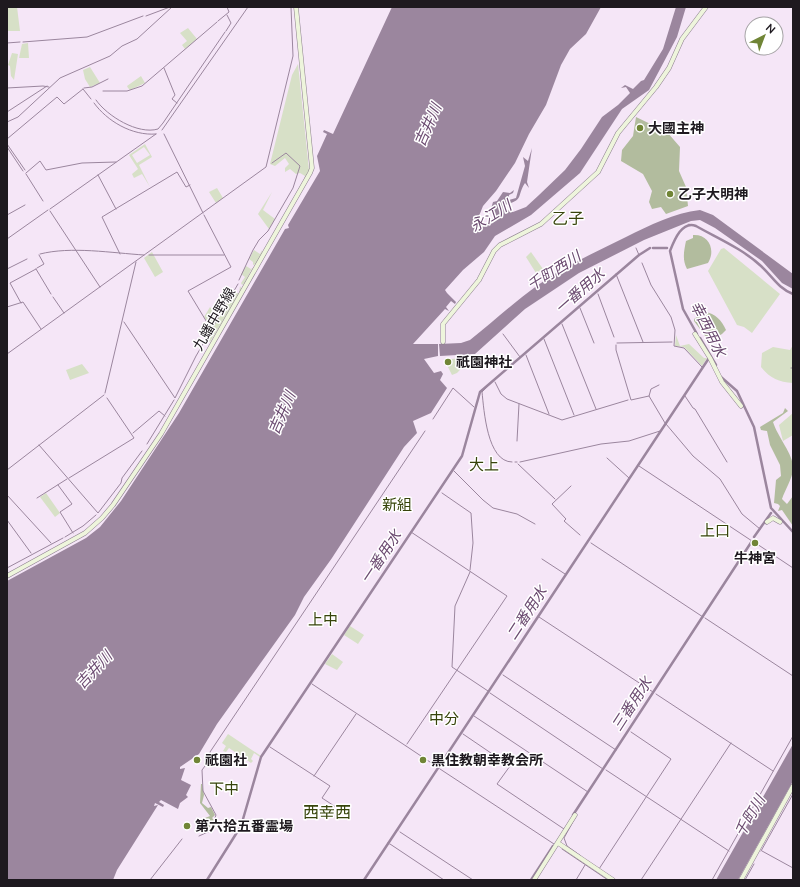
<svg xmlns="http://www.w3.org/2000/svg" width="800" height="887" font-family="'Nunito Sans','Noto Sans JP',sans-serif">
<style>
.green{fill:#d7e0c7;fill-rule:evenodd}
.forest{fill:#b2bc9e}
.water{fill:#9b869e}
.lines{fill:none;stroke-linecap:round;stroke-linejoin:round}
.stream{stroke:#9b869e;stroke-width:1}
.canal{stroke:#9b869e;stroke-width:2.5}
.secondary-casing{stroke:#8b7e8d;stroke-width:5}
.secondary{stroke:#eef5dc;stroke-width:4}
.poi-dot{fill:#708536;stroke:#fff;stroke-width:1.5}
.labels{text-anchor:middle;stroke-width:3;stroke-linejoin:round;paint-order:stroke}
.poi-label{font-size:14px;font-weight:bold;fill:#1e191f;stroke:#fff;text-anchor:start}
.street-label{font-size:14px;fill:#1e191f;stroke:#fff}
.water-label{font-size:15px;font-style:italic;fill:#6b4a70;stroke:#fff}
.neighbourhood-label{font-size:15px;fill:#37440b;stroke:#fff}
.quarter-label{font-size:16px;fill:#37440b;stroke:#fff}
</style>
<rect width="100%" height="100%" fill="#f5e6f7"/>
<path class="green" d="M7 7H17L20 31H8Z
M188 28 197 39 185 49 182 45 187 41 180 33Z
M28 43 29 58H19L22 44Z
M12 53 18 54 14 80 11 76 10 66 8 65Z
M298 64 309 170 300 190 305 176 300 173 296 174 290 169 285 172V168L289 164 285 158 275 166 270 164 292 75Z
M90 67 100 83 90 87 85 79 83 70Z
M141 76 145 83 130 90 128 88 127 86Z
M145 144 152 157 139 165 150 187 142 174 134 178 132 174 138 169 129 155ZM144 147 150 155 137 163 132 155Z
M217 188 223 198 216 203 209 192Z
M272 192 263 210 275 219 269 229 258 214Z
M724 248 780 294 752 333 744 327 737 325 708 271 721 249Z
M254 250 260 254 262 250C262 256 258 264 253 265V262L249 259Z
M152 252 163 272 155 277 144 258Z
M531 252 543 269 536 273 526 257Z
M246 266 251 269 256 266 251 270 245 283 242 285 241 283 245 277 241 274Z
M240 286 242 290 210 342 206 340 213 330 204 317 210 307 214 312 224 305 233 290 239 294Z
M676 335 680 346 689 344 704 358H707L702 366 684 347 675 346Z
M793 345V383C778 382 770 378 761 367L762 353 773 347 790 350Z
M472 357 457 373 452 375 447 365 451 364V359Z
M82 364 89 373 70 380 66 370Z
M793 413V435L783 441 779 425Z
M46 493 60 513 55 517 40 497Z
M350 626 364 635 358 644 344 635Z
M332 654 343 662 337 670 325 664Z
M228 734 261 756 260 757 254 753 251 759 253 761 251 763 229 748 226 752 223 751 226 746 222 743Z"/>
<path class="forest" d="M636 117 667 132 680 147 679 171 686 187 688 206 666 214 661 207 652 209 649 202 652 191 643 174 621 161 622 150 633 136Z
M693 235C709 234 716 250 708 263L687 269C682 260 684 251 686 241L693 238Z
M705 312C715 313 722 321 726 330L722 334 709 341 694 321V319Z
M785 408 788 411 773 422C778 438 795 456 793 470 792 479 785 490 782 499L787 504 793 496V526L782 510 778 511 780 506 778 504 774 503 776 480 781 476 780 465 770 445 767 431 761 430 760 427 783 413Z
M201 784H202L204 795 202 803 208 808 211 807 215 815 212 818 214 820 212 824H209L211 828 207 825 205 818 210 816 200 803Z"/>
<path class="water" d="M392 7H601L586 34 570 49 561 65 546 105 529 134 515 163 496 191 483 206 475 226 477 231 494 217 495 214 494 212H490L493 202 497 201 503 192 510 193 514 190 513 193 509 195V200L516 198 525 166 523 157 528 161 532 148 527 182 529 188 525 183C516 197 525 199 505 205L504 209 513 212 526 207 539 195 565 170 581 149 602 117 618 105 630 93 626 87 621 88 625 85 633 89 641 81 644 80 663 49 676 7H686L677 37 649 90 622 109 580 173 531 215 495 236 484 252 463 270 445 290 447 293 456 302 455 304 451 301 446 307 449 311 445 309 413 344H438V356L424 359 434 373 441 371 443 374 440 380 447 388 431 413 413 421 417 433 404 447 332 558 304 597 295 615 217 724 199 754 180 767V769L185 768 181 780 191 785 186 795 188 797 180 803 178 809 161 800 159 802 164 805 163 807 155 803 154 806 158 805 117 870 113 880H7V581L86 538 100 527 121 501 179 413 285 229 289 228 288 225 320 171 317 156 327 134 323 132 324 130 333 134Z
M700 210 713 215 793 274V289L782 283 762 261 715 228 700 220 691 221 644 240 579 273 525 309 475 354 440 356 439 344 461 343 470 340C493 322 514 302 538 285 566 265 596 252 626 237 650 225 674 213 700 210Z
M793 744V781L738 880H716Z"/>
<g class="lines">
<path class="stream" d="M146 16 170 7
M218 21 229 12 227 7
M226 31 231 23 227 15
M23 42 87 37 143 16
M7 43 20 42
M164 68 175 95 172 99 177 103
M7 88 43 86 49 87
M84 88 92 87 108 79
M83 89 91 99
M103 91H127L142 86 217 22
M96 100C107 116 138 135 158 129L163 123 225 32
M94 103C107 121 132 136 156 134
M7 112 47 86
M7 122 18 117 60 78 110 56 122 46 137 39 172 7
M162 130 248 7
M164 134 203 213
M7 139 57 97 64 104 83 89
M7 144 25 170
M7 147 23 171
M26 173 40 161 46 170 82 163 116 162
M26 174 43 201
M98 175 116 209
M50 209 156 134
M50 211 100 287
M7 215 25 205
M204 215 231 267 188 291 211 329
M689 224V225
M7 239 48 210
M636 248 639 255
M40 254C71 246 112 253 144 255
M120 254 102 217 177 172 186 187 190 185
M149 255H224
M642 263 651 285 671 317 675 330 674 346 684 348 702 367
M37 268 44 264 39 255
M7 269 27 259
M36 269 51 294
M616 274 643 342
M239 280 253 250 259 240 268 231 293 188 300 166 286 153 272 163
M598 294 614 337
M53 297 64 313
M21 303 10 283 36 269
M7 307 23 302 41 329
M580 308 594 343
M124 322 175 398 196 356 238 284
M562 324 596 409
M503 334 520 357
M544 339 574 415
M617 343 672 342
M616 345V350L631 400 649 396
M7 354 266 167 293 56 291 7
M526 355 549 414
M791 368H793
M492 382 482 392C484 410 487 462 512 462
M495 382 501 394 507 399 562 420 628 400
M659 385 651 389 649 396 665 423
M105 393 136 262
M685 396 693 408 695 409 727 462
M433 419 453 388 474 407
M666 424 693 456 720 479 742 514 760 529
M133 433 159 411 165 416
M517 441 519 404
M147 444 174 400
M39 445 98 513 121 483 122 478 142 451
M607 458 629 478
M515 462H517
M520 462 601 444 629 441 660 431
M518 464 555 499
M639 466 752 541
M7 470 104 395
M454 471 483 500 493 508 517 514 535 524
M69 478 134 438 107 398
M58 485 72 504 60 512 73 533
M571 486 552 504 566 519 564 521 580 535
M442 493 471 513 473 543 470 570
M7 495 51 543
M37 498 67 479
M7 520 31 553
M65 537 83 526 96 515
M754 542 793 568
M591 543 703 617
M542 559 565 574
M7 568 63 538
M470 572 455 606 452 667 488 691
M539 617 653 692
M705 618 793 676
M503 675 616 750
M312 684 406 746
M490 693 603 769
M656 694 773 771
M474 716 588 792
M463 734 510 766 497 784 564 829
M407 744 507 596 411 532
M406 746 439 768
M270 747 330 786 322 798 345 813
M440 769 554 844
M606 770 729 851
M314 776 356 714
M575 818 564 838 567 846 581 856
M397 830H398
M400 832 473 880
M199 836 210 831 216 815 203 791 202 770 211 758 210 752 425 431
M388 843 389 844
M390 844 444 880
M562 849 608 880
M761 851 793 794
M762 851 793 868
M599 869 671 759 631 732
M150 880 182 839
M576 880 585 865
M641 880 731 743
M712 880 793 736
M745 880 754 864"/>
<path class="canal" d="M653 248H667
M697 334 683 309 670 251C674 241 682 220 696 226 717 238 743 249 761 266 773 277 778 288 793 294
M700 338 716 365
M721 377 737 391 754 427 771 508 793 532
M754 537 771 513
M573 815 752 541
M207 880 241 826 261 757 462 456 480 392 639 255 650 248
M364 880 709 358
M531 880 553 846"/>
<g class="secondary-casing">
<path id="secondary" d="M695 334 710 358 722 382 741 406
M443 342V324L479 280 494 251 500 245 541 224 598 172 618 133 656 87 669 68 682 39 706 7
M767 522 773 518 780 522
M7 576 85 533 102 518 113 505 161 434 310 173 312 168 296 7
M558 843 613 880
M534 880 575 815
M741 880 793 786"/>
</g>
<use href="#secondary" class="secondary"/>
</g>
<g class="poi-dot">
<circle cx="640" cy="128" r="4"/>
<circle cx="670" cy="194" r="4"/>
<circle cx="448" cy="362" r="4"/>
<circle cx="755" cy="543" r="4"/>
<circle cx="197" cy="760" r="4"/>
<circle cx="423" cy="760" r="4"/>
<circle cx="187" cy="826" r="4"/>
</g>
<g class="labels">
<g class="poi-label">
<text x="648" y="133">大國主神</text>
<text x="678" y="199">乙子大明神</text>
<text x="456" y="367">祇園神社</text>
<text x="755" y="563" text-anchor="middle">牛神宮</text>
<text x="205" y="765">祇園社</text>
<text x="431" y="765">黒住教朝幸教会所</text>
<text x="195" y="831">第六拾五番霊場</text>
</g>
<g class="street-label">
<text transform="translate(214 319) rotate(-60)" y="5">九蟠中野線</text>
</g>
<g class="water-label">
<text transform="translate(428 125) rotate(-66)" y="5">吉井川</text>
<text transform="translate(491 216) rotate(-32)" y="5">永江川</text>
<text transform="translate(554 271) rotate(-32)" y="5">千町西川</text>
<text transform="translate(580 291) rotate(-41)" y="5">一番用水</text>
<text transform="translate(708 329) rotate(63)" y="5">幸西用水</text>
<text transform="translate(282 413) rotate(-66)" y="5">吉井川</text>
<text transform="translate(381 557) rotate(-56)" y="5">一番用水</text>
<text transform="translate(527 613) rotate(-57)" y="5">二番用水</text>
<text transform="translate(94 670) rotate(-47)" y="5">吉井川</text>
<text transform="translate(632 704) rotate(-57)" y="5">三番用水</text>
<text transform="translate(750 816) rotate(-60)" y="5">千町川</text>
</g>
<g class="neighbourhood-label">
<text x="484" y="470">大上</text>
<text x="397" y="510">新組</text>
<text x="715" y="536">上口</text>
<text x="323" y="625">上中</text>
<text x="444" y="724">中分</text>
<text x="224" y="794">下中</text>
</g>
<g class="quarter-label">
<text x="568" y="224">乙子</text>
<text x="327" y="818">西幸西</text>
</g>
</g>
<rect width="800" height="887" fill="none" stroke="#1e191f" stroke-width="16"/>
<g transform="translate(764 36) rotate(42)"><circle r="19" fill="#ffffff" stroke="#a5a3a5"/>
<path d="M0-3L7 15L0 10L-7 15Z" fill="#708536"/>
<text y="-6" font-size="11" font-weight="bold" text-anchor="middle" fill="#1e191f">N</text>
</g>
</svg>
